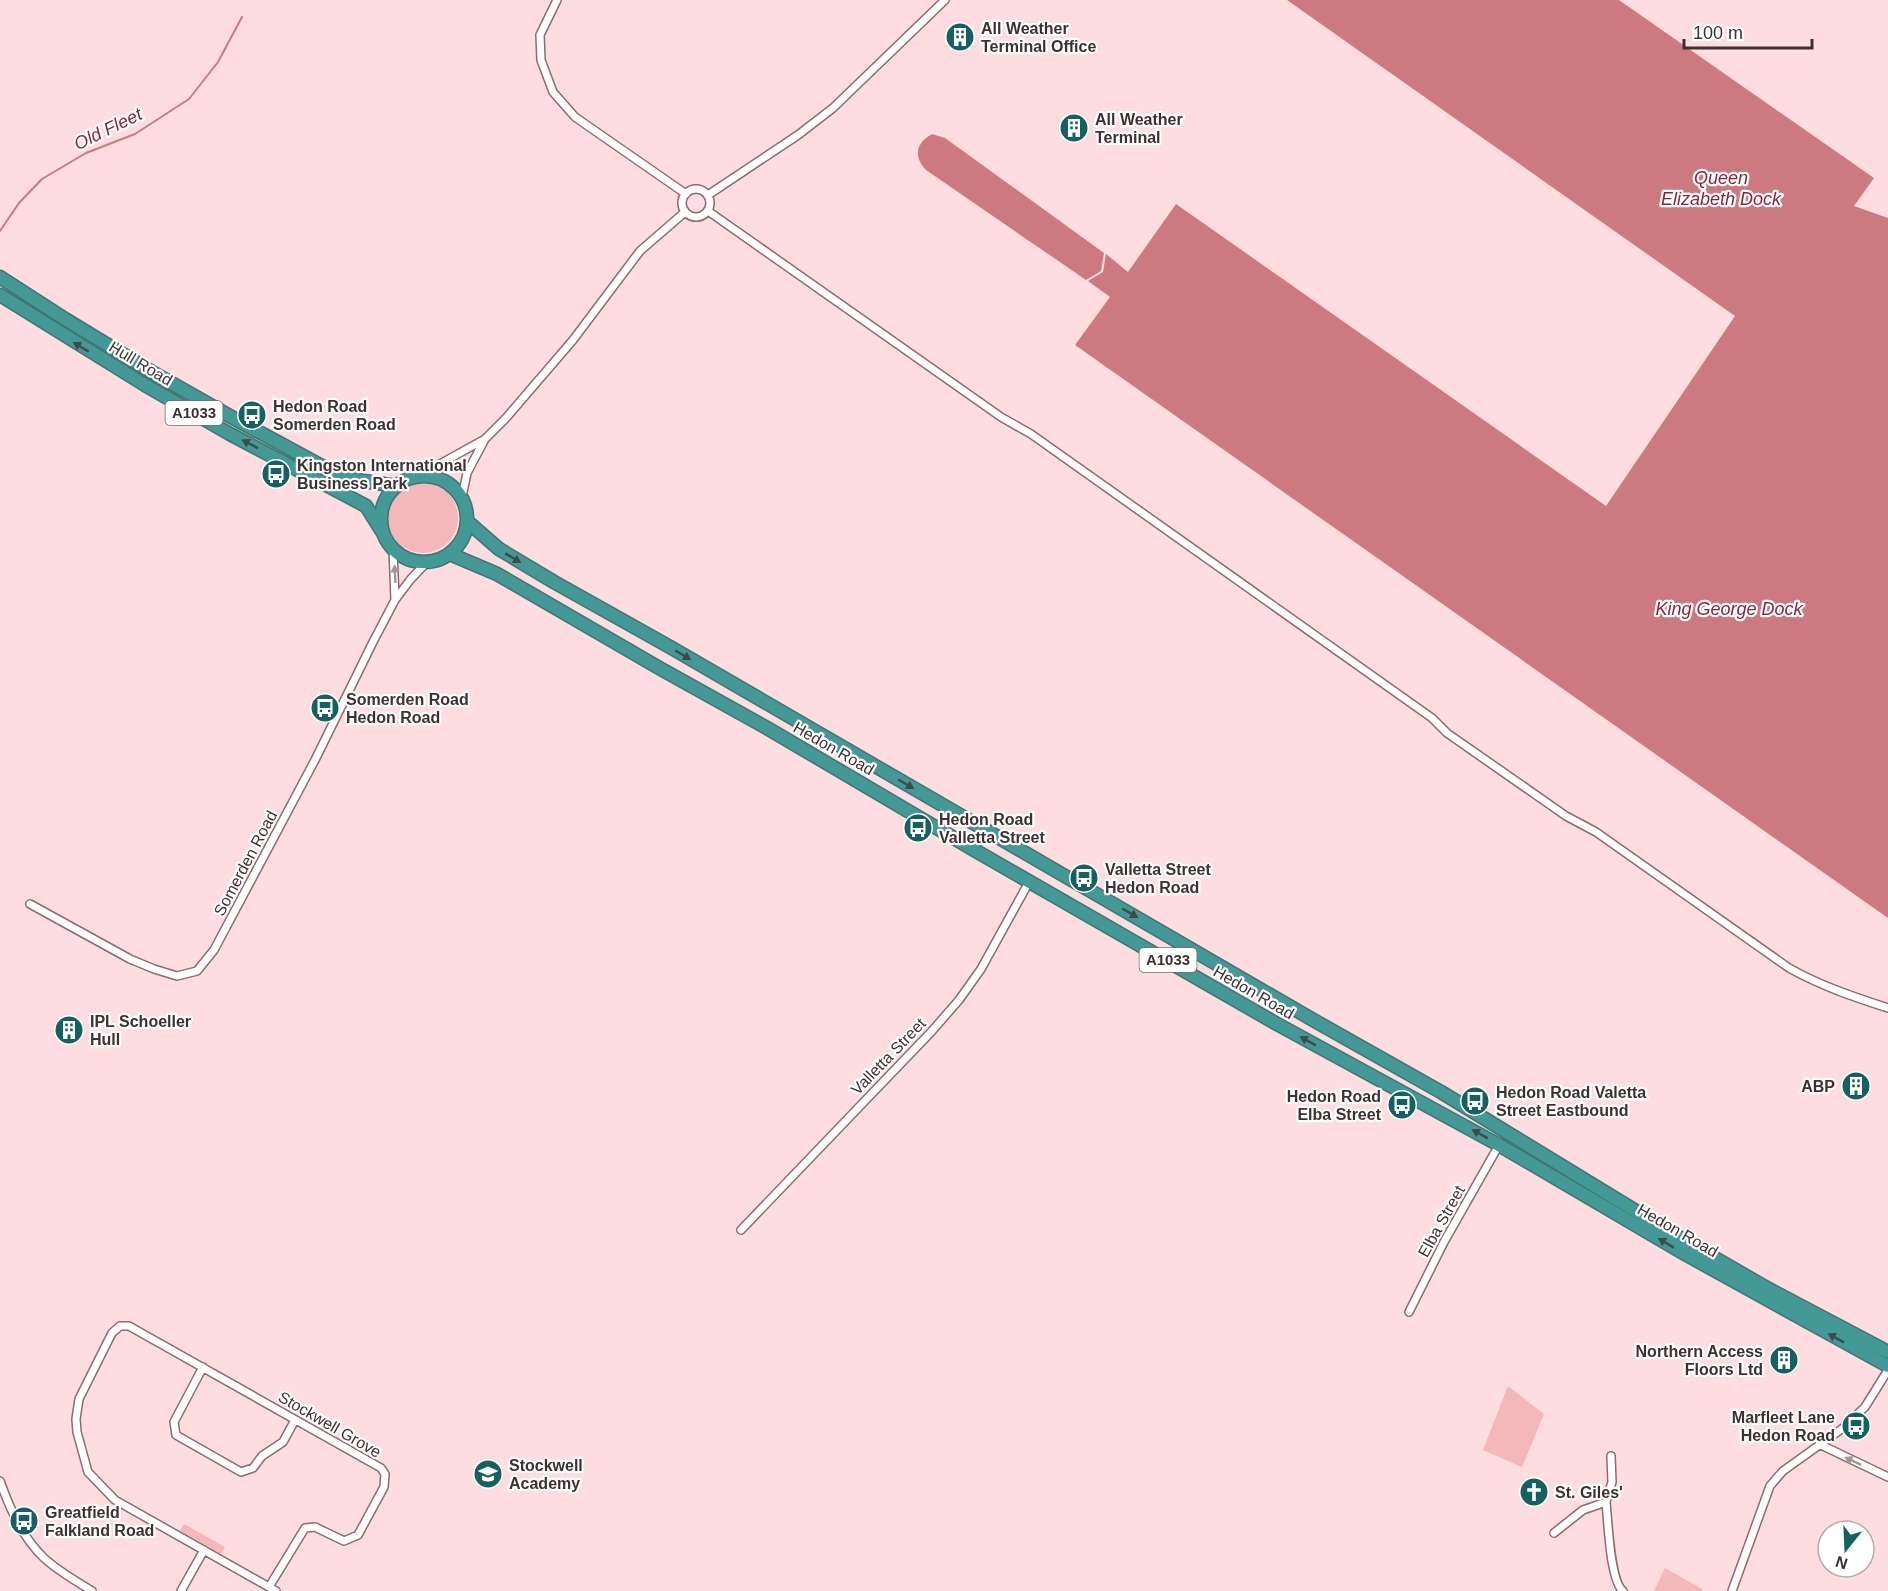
<svg xmlns="http://www.w3.org/2000/svg" width="1888" height="1591" font-family="Arial,sans-serif">
<style>
.green{fill:#f4b7ba}
.water{fill:#cd7980}
.lines{fill:none;stroke-linecap:round;stroke-linejoin:round}
.stream{stroke:#cd7980;stroke-width:2}
.street-casing{stroke:#8e6b6d;stroke-width:10}
.highway-casing{stroke:#417472;stroke-width:15}
.street{stroke:#fff;stroke-width:7}
.highway{stroke:#429995;stroke-width:12}
.oneway{fill:#404a49}
.oneway2{fill:#9f9898}
.labels{text-anchor:middle;stroke-width:4.5;stroke-linejoin:round;paint-order:stroke}
.shield{fill:#fff;stroke:#796e6e;stroke-width:1.5}
.shield-label{font-size:15px;font-weight:bold;fill:#3f3030}
.poi-label{font-size:16px;font-weight:bold;fill:#3f3030;stroke:#fff;text-anchor:start}
.street-label{font-size:16px;fill:#3f3030;stroke:#fff}
.water-label{font-size:18px;font-style:italic;fill:#892437;stroke:#fff}
</style>
<rect width="100%" height="100%" fill="#fddddf"/>
<path class="green" d="M388 518a35 35 0 1 1 70 0a35 35 0 1 1-70 0Z
M1508 1386 1544 1414 1522 1467 1483 1450Z
M184 1524 225 1547 221 1554 180 1531Z
M1665 1568 1702 1589V1591H1654Z"/>
<path class="water" d="M1287 0H1619L1874 178 1854 206 1888 218V918L1075 345 1110 297 1088 281 1103 272 1106 254 1128 272 1176 204 1606 506 1735 316Z
M932 134 945 138 1104 253 1101 271 1086 280 926 170C913 156 916 143 932 134Z"/>
<g class="lines">
<path class="stream" d="M0 231 19 203 42 179 86 153 135 134 189 99 218 62 242 17"/>
<g class="street-casing">
<path id="street" d="M557 0 540 35 541 60 553 92 575 117 686 194
M682 203a14 14 0 1 1 28 0a14 14 0 1 1-28 0Z
M708 195 798 135 833 108 945 0
M708 211 1001 417 1031 434 1432 718 1447 733 1566 816 1596 832 1789 968C1821 986 1854 997 1888 1008
M420 475 485 439
M462 497 467 473 485 439 506 418 573 340 640 251 685 212
M393 549 395 600
M30 904 130 959 154 969 177 976 197 971 214 950 315 760 373 642 395 600 410 580 427 562
M741 1230 932 1031 959 1000 981 969 1029 882
M1409 1312 1444 1242 1499 1145
M203 1367 174 1422 176 1435 241 1472 253 1468 262 1456 283 1442 295 1420
M1819 1444 1888 1477
M0 1481C10 1509 22 1537 44 1558 58 1571 76 1581 92 1591
M1606 1502 1612 1482 1611 1456
M1554 1533 1583 1510 1606 1502C1608 1521 1610 1581 1623 1591
M269 1587 305 1528 315 1527 344 1541 358 1535 384 1487 385 1474 381 1468 129 1326H120L112 1333 79 1399 76 1419 77 1432 88 1472 115 1500 276 1591
M181 1591 204 1550
M1732 1591 1770 1486 1783 1471 1843 1428 1865 1407 1888 1370"/>
</g>
<g class="highway-casing">
<path id="highway" d="M0 277 65 319 152 372 235 419 344 478 396 486
M0 295 145 385 230 434 366 506 383 533
M381 519a43 43 0 1 1 86 0a43 43 0 1 1-86 0Z
M468 522 499 549 554 582 670 647 1315 1021 1441 1092 1675 1235 1765 1287 1888 1352
M450 554 497 574 661 669 767 728 976 851 1277 1024 1499 1145 1685 1254 1888 1366"/>
</g>
<use href="#street" class="street"/>
<use href="#highway" class="highway"/>
</g>
<defs><path id="oneway-solid" d="M-6-.8H1V-3.2L6.5 0L1 3.2V.8H-6Z" transform="scale(1.5)"/></defs>
<g class="oneway">
<use href="#oneway-solid" transform="translate(81 347) rotate(-149)"/>
<use href="#oneway-solid" transform="translate(250 444) rotate(-152)"/>
<use href="#oneway-solid" transform="translate(513 558) rotate(31)"/>
<use href="#oneway-solid" transform="translate(683 655) rotate(30)"/>
<use href="#oneway-solid" transform="translate(906 784) rotate(30)"/>
<use href="#oneway-solid" transform="translate(1130 913) rotate(30)"/>
<use href="#oneway-solid" transform="translate(1308 1041) rotate(-151)"/>
<use href="#oneway-solid" transform="translate(1480 1134) rotate(-151)"/>
<use href="#oneway-solid" transform="translate(1666 1243) rotate(-149)"/>
<use href="#oneway-solid" transform="translate(1836 1338) rotate(-151)"/>
</g>
<g class="oneway2">
<use href="#oneway-solid" transform="translate(395 574) rotate(-93)"/>
<use href="#oneway-solid" transform="translate(1853 1461) rotate(-155)"/>
</g>
<defs>
<g id="building-disc" transform="scale(1.5)"><circle r="9.5" fill="#136260" stroke="#fff"/><path d="M-4-6H4V6H1V3H-1V6H-4ZM-2.5-4.3h1.7v1.8h-1.7ZM.8-4.3h1.7v1.8H.8ZM-2.5-1h1.7V.8h-1.7ZM.8-1h1.7V.8H.8Z" fill="#fff"/></g>
<g id="bus-disc" transform="scale(1.5)"><circle r="9.5" fill="#136260" stroke="#fff"/><path d="M-5-6H5V4H4V6H2V4H-2V6H-4V4H-5ZM-3.5-4V0h7V-4ZM-3.5 1.2v1.5H-2V1.2ZM2 1.2v1.5H3.5V1.2Z" fill="#fff"/></g>
<g id="school-disc" transform="scale(1.5)"><circle r="9.5" fill="#136260" stroke="#fff"/><path d="M0-5L7-2L0 1L-7-2ZM-4 1L0 2.5L4 1V4Q0 6-4 4Z" fill="#fff"/></g>
<g id="church-disc" transform="scale(1.5)"><circle r="9.5" fill="#136260" stroke="#fff"/><path d="M-1.2-6h2.4v3.5h3.3v2.4h-3.3V6h-2.4V-.1h-3.3v-2.4h3.3Z" fill="#fff"/></g>
</defs>
<g fill-rule="evenodd">
<use href="#building-disc" x="960" y="37"/>
<use href="#building-disc" x="1074" y="128"/>
<use href="#bus-disc" x="252" y="415"/>
<use href="#bus-disc" x="276" y="474"/>
<use href="#bus-disc" x="325" y="708"/>
<use href="#bus-disc" x="918" y="828"/>
<use href="#bus-disc" x="1084" y="878"/>
<use href="#building-disc" x="69" y="1030"/>
<use href="#building-disc" x="1856" y="1086"/>
<use href="#bus-disc" x="1475" y="1101"/>
<use href="#bus-disc" x="1402" y="1105"/>
<use href="#building-disc" x="1784" y="1360"/>
<use href="#bus-disc" x="1856" y="1426"/>
<use href="#school-disc" x="488" y="1474"/>
<use href="#church-disc" x="1534" y="1492"/>
<use href="#bus-disc" x="24" y="1521"/>
</g>
<g class="labels">
<g class="shield">
<rect x="165.5" y="401" width="57" height="24" rx="4.5"/>
<rect x="1139.5" y="948" width="57" height="24" rx="4.5"/>
</g>
<g class="shield-label">
<text x="194" y="418">A1033</text>
<text x="1168" y="965">A1033</text>
</g>
<g class="poi-label">
<text x="981" y="34">All Weather<tspan x="981" dy="18">Terminal Office</tspan></text>
<text x="1095" y="125">All Weather<tspan x="1095" dy="18">Terminal</tspan></text>
<text x="273" y="412">Hedon Road<tspan x="273" dy="18">Somerden Road</tspan></text>
<text x="297" y="471">Kingston International<tspan x="297" dy="18">Business Park</tspan></text>
<text x="346" y="705">Somerden Road<tspan x="346" dy="18">Hedon Road</tspan></text>
<text x="939" y="825">Hedon Road<tspan x="939" dy="18">Valletta Street</tspan></text>
<text x="1105" y="875">Valletta Street<tspan x="1105" dy="18">Hedon Road</tspan></text>
<text x="90" y="1027">IPL Schoeller<tspan x="90" dy="18">Hull</tspan></text>
<text x="1835" y="1092" text-anchor="end">ABP</text>
<text x="1496" y="1098">Hedon Road Valetta<tspan x="1496" dy="18">Street Eastbound</tspan></text>
<text x="1381" y="1102" text-anchor="end">Hedon Road<tspan x="1381" dy="18">Elba Street</tspan></text>
<text x="1763" y="1357" text-anchor="end">Northern Access<tspan x="1763" dy="18">Floors Ltd</tspan></text>
<text x="1835" y="1423" text-anchor="end">Marfleet Lane<tspan x="1835" dy="18">Hedon Road</tspan></text>
<text x="509" y="1471">Stockwell<tspan x="509" dy="18">Academy</tspan></text>
<text x="1555" y="1498">St. Giles'</text>
<text x="45" y="1518">Greatfield<tspan x="45" dy="18">Falkland Road</tspan></text>
</g>
<g class="street-label">
<text transform="translate(141 363) rotate(31)" y="6">Hull Road</text>
<text transform="translate(834 748) rotate(30)" y="6">Hedon Road</text>
<text transform="translate(245 863) rotate(-62)" y="6">Somerden Road</text>
<text transform="translate(1254 992) rotate(30)" y="6">Hedon Road</text>
<text transform="translate(888 1056) rotate(-46)" y="6">Valletta Street</text>
<text transform="translate(1441 1221) rotate(-61)" y="6">Elba Street</text>
<text transform="translate(1678 1230) rotate(30)" y="6">Hedon Road</text>
<text transform="translate(330 1424) rotate(30)" y="6">Stockwell Grove</text>
</g>
<g class="water-label">
<text transform="translate(108 129) rotate(-26)" y="6">Old Fleet</text>
<text x="1721" y="184">Queen<tspan x="1721" dy="21">Elizabeth Dock</tspan></text>
<text x="1729" y="615">King George Dock</text>
</g>
</g>
<g transform="translate(1846 1549) rotate(198)"><circle r="28" fill="#ffffff" stroke="#b2acac" stroke-width="1.5"/>
<path d="M0-4.5L10 22L0 15L-10 22Z" fill="#136260"/>
<text y="-9" font-size="16" font-weight="bold" text-anchor="middle" fill="#3f3030">N</text>
</g>
<path d="M1684 39v9h128v-9" fill="none" stroke="#3f3030" stroke-width="3"/>
<text x="1693" y="39" font-size="18" fill="#3f3030" stroke="#ffffff" stroke-width="4.5" paint-order="stroke">100 m</text>
</svg>
